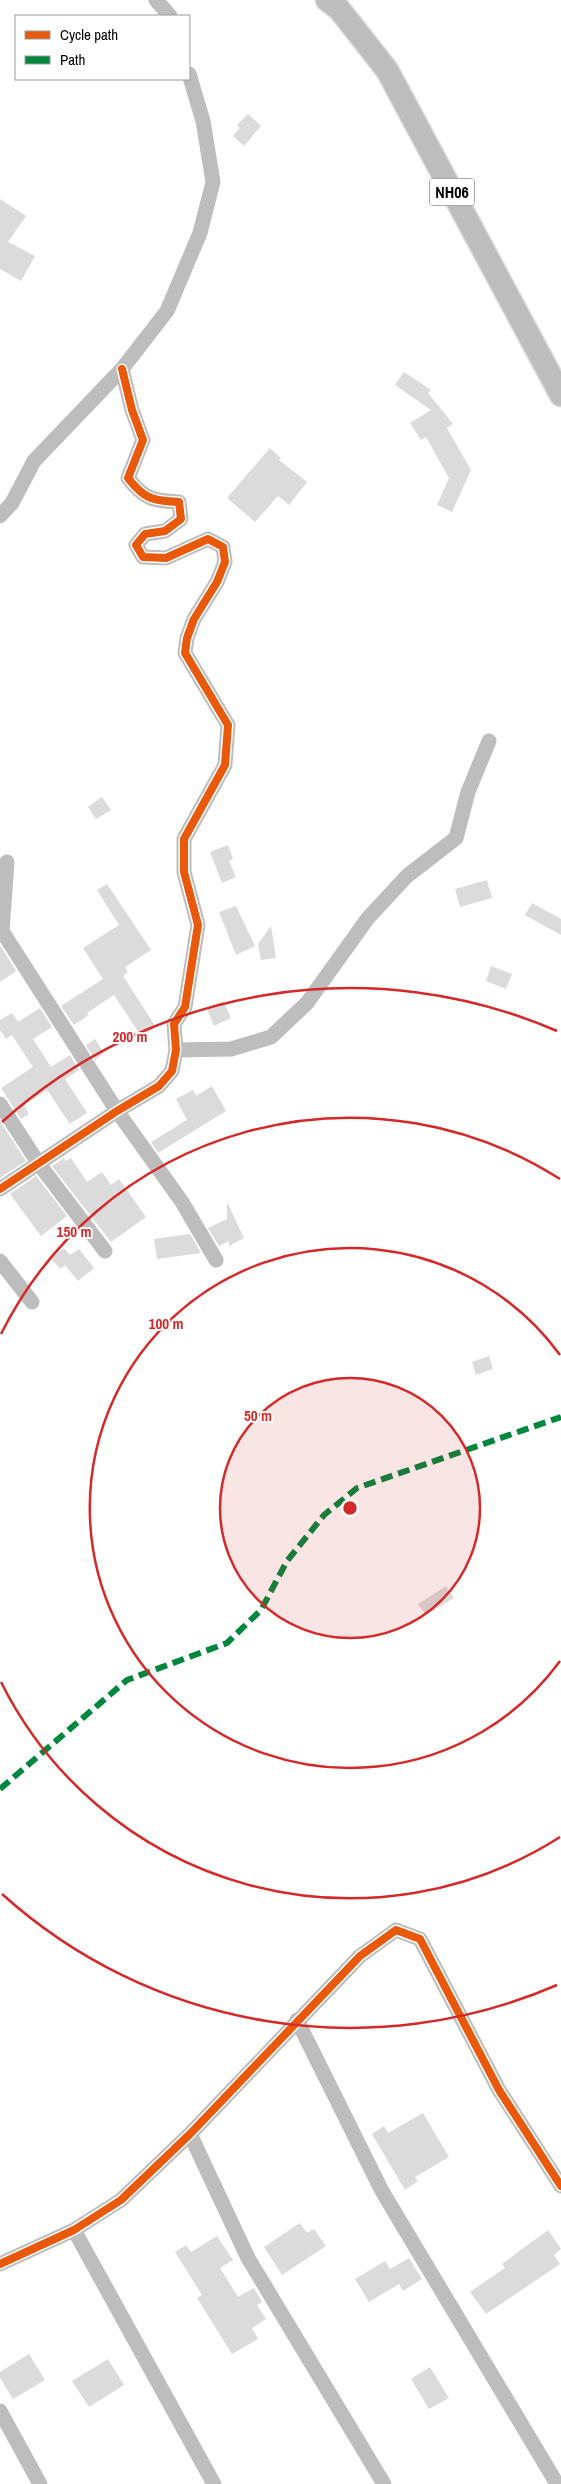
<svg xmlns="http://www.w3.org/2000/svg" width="561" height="2484" font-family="'Archivo Narrow',sans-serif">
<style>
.building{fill:#dbdbdb}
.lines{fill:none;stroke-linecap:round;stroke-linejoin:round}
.primary-casing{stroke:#dbdbdb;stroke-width:25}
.street{stroke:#bdbdbd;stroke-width:15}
.primary{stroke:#bdbdbd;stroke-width:22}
.quiet{stroke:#00873e;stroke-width:6;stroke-dasharray:12 6;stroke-linecap:butt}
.cycleway-casing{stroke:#fff;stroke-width:11}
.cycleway{stroke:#e8590c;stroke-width:8}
.ring{fill:none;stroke:#d62828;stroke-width:2.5}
.labels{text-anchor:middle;stroke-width:4;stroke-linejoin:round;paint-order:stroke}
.shield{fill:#fff;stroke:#4c4c4c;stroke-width:1}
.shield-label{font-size:16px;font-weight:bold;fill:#000}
.centre{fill:#d62828;stroke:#fff;stroke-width:2.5}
.ring-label{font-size:15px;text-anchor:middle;font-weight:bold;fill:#d62828;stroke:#fff;stroke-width:4;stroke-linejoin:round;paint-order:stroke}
</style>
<rect width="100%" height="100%" fill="#fff"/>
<path class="building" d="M248 114 261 126 244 146 233 136 240 128 237 125Z
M0 199 26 216 8 242 35 256 21 281 0 269Z
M404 372 431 390 428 393 453 424 447 428 471 470 452 512 437 505 449 478 426 437 421 440 410 423 431 410 395 385Z
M270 448 281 458 279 460 307 482 289 505 278 496 255 522 227 498Z
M102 797 111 810 96 819 88 807Z
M228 845 233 859 229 861 236 877 222 883 210 852Z
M487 880 492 898 460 907 455 889Z
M107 884 151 950 125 967 128 972 123 976 156 1027 141 1036 114 995 87 1013 89 1015 74 1025 61 1006 103 979 83 948 119 925 97 890Z
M532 903 561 919V935L525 915Z
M236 906 255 946 236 955 219 912Z
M271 926 276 958 261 960 258 944Z
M0 945 16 971 0 982Z
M491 966 512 974 506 989 486 981Z
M223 1001 231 1018 214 1026 207 1009Z
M40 1008 52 1027 33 1039 51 1067 70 1055 79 1070 65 1079 87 1113 70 1124 47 1090 24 1105 29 1114 21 1119 1 1088 33 1067 12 1035 6 1039 0 1030V1020L12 1013 18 1022Z
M95 1039 104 1053 95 1060 86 1045Z
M212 1086 226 1111 158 1153 151 1142 187 1120 176 1099 193 1090 196 1096Z
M0 1121 26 1161 0 1178Z
M64 1158 66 1161 71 1158 87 1182 102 1172 111 1185 119 1179 146 1217 111 1242 52 1166Z
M36 1176 67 1216 41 1236 10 1194Z
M227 1202 244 1238 229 1246V1241L219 1246 208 1228 227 1219Z
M190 1234 201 1253 157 1259 154 1239Z
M64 1248 70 1255 79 1249 94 1268 78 1281 65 1265 60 1269 51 1258Z
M489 1356 493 1369 476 1375 472 1362Z
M446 1586 454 1598 426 1615 418 1604Z
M423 2113 449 2157 415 2177 418 2181 405 2190 372 2134 384 2126 388 2133Z
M300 2223 307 2233 314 2229 326 2246 282 2275 264 2247Z
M548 2230 561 2249 554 2255 560 2264 486 2314 470 2292 505 2268 502 2264Z
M217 2236 233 2260 220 2268 238 2297 254 2288 262 2302 257 2305 266 2319 252 2328 258 2339 232 2354 197 2298 202 2295 175 2252 186 2245 191 2252Z
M409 2258 422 2279 403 2291 399 2284 369 2302 355 2279 385 2261 390 2269Z
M29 2354 45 2380 13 2399 0 2378V2372Z
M108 2359 124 2385 89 2407 72 2381Z
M430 2367 449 2398 429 2409 411 2379Z"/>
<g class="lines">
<g class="primary-casing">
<path id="primary" d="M327 0 339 9 387 70 561 395"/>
</g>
<path class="street" d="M156 0 170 16
M0 516 12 503 34 461 122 369 167 311 200 233 213 182 203 121 189 74
M7 862 2 931 117 1111 182 1202 216 1260
M176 1050 231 1049 271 1037 307 1003 368 918 407 876 456 838 468 792 489 741
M0 1104 39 1164 105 1251
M0 1189 117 1111 159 1086 172 1071 176 1050 174 1024 185 1007 198 925 184 872V839L225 765 228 725 185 653 187 638 194 619 217 582 225 562 223 547 208 539 166 558 143 557 136 545 145 534 165 531 181 519 179 502C153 501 144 499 128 478L143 440 132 410 122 369
M0 1261 32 1302
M297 2020 382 2191 557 2484
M190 2134 248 2258 384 2484
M74 2230 214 2484
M0 2264 74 2230 121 2200 190 2134 360 1956 396 1930 420 1939 499 2090 561 2186
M0 2411 40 2484"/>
<use href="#primary" class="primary"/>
<path class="quiet" d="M0 1789 127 1680 227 1643 261 1610 287 1561 324 1515 357 1488 561 1417"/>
<g class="cycleway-casing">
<path id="cycleway" d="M0 1189 117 1111 159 1086 172 1071 176 1050 174 1024 185 1007 198 925 184 872V839L225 765 228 725 185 653 187 638 194 619 217 582 225 562 223 547 208 539 166 558 143 557 136 545 145 534 165 531 181 519 179 502C153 501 144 499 128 478L143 440 132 410 122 369
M0 2264 74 2230 121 2200 190 2134 360 1956 396 1930 420 1939 499 2090 561 2186"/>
</g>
<use href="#cycleway" class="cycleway"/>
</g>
<circle cx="350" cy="1508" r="130" fill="#d62828" fill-opacity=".12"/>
<g class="ring">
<circle cx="350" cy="1508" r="130"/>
<path d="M560 1661A260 260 0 1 1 560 1355"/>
<path d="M560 1837A390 390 0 0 1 1 1682M1 1334A390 390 0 0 1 560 1179"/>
<path d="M557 1985A520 520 0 0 1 2 1894M2 1122A520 520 0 0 1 557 1031"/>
</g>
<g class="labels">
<rect class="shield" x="429.5" y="178.5" width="45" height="27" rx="4"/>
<g class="shield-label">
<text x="452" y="198">NH06</text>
</g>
</g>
<circle cx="350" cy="1508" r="8" class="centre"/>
<g class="ring-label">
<text x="130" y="1042">200 m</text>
<text x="74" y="1237">150 m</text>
<text x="166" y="1329">100 m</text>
<text x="258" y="1421">50 m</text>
</g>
<rect x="15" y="15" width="175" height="65" fill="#ffffff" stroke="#999999"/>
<rect x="25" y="31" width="25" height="8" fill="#e8590c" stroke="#999999"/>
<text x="60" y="40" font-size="15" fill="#000000">Cycle path</text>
<rect x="25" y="56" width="25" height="8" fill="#00873e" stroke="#999999"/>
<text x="60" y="65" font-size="15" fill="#000000">Path</text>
</svg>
